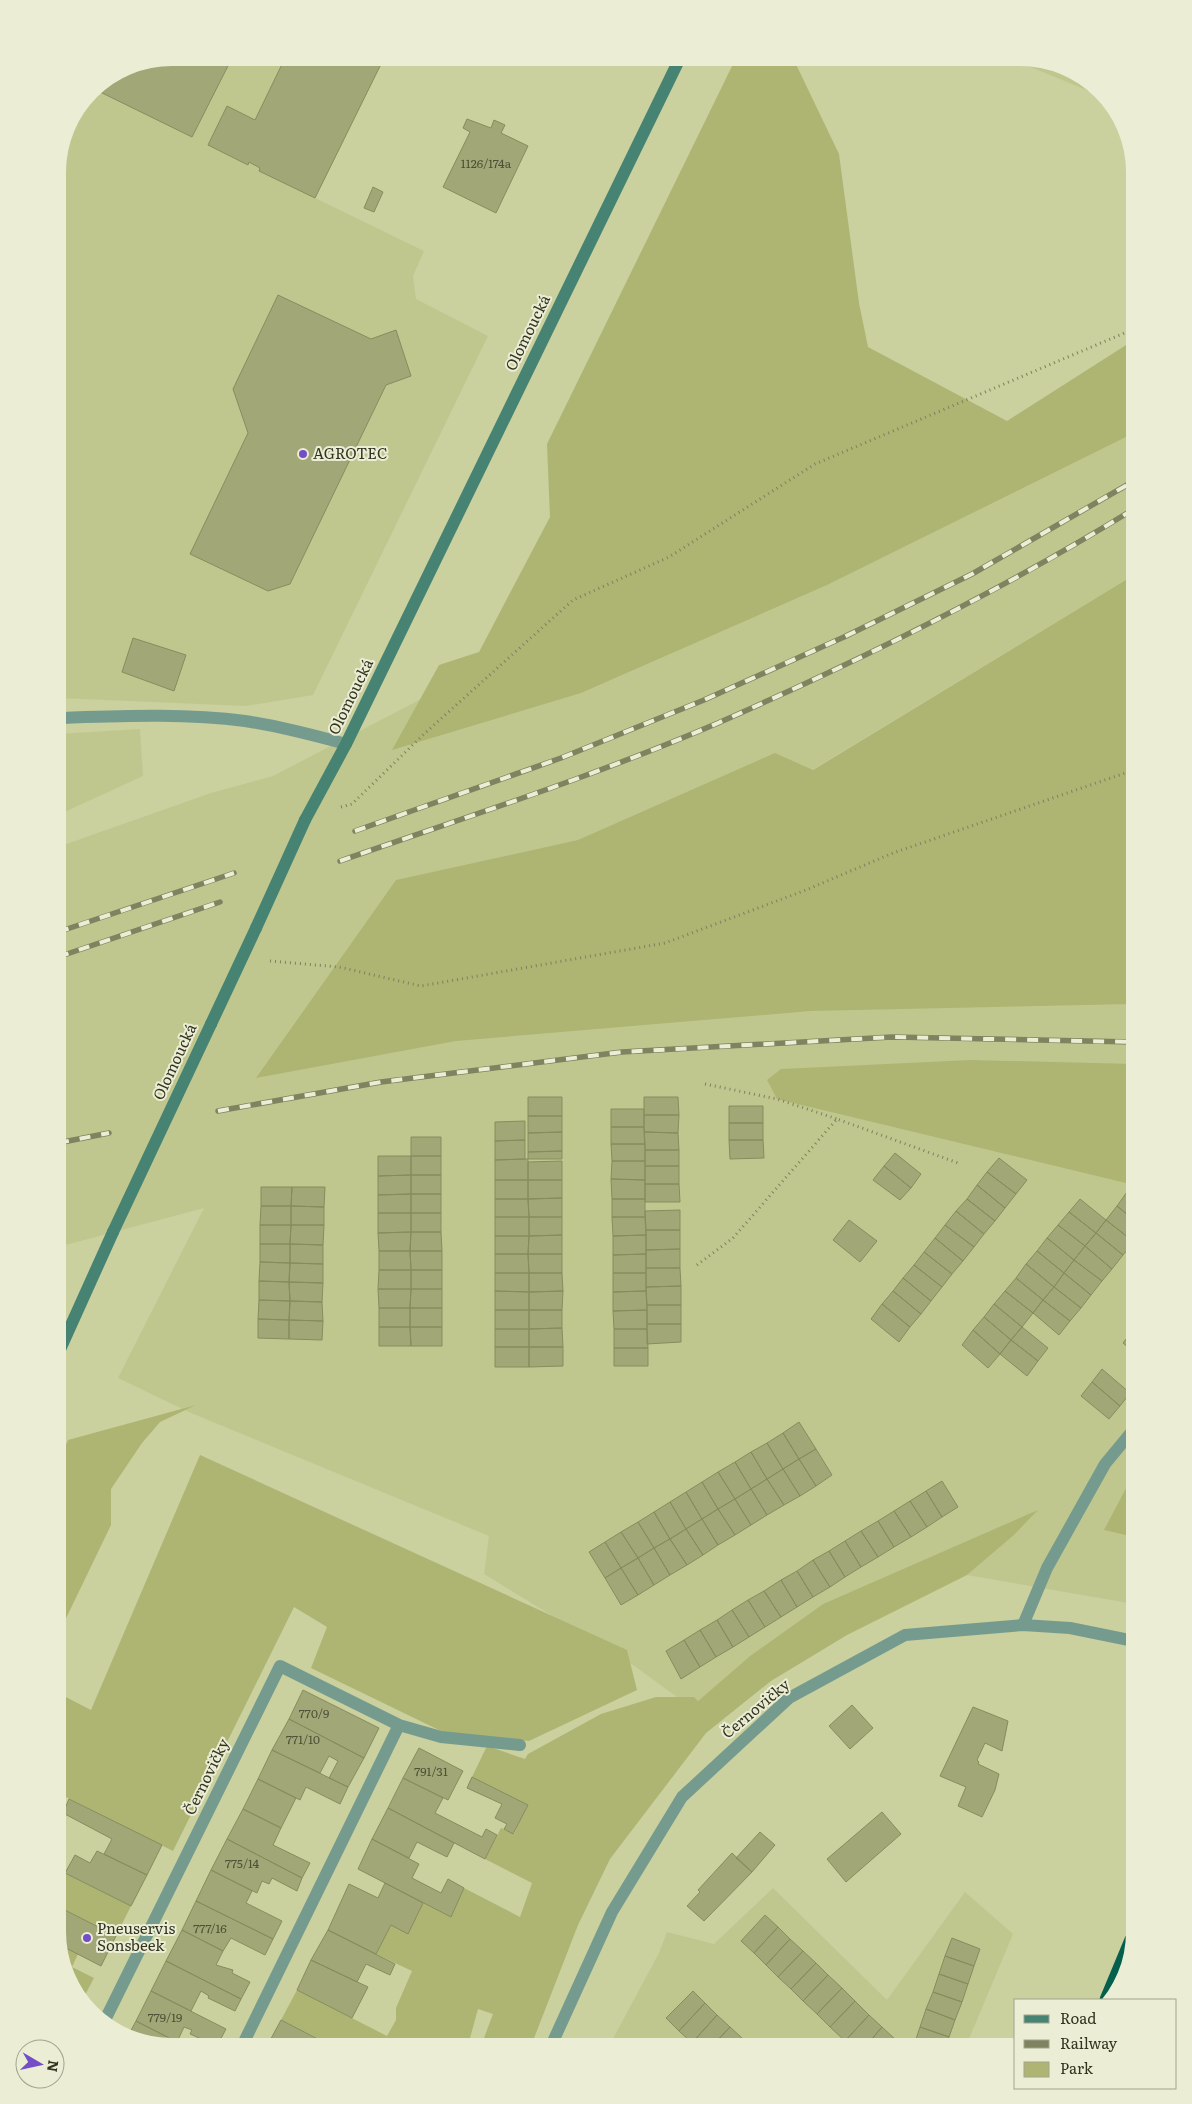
<svg xmlns="http://www.w3.org/2000/svg" width="1192" height="2104" font-family="Literata,serif">
<style>
.built{fill:#c0c78e}
.green{fill:#aeb573}
.building{fill:#a2a777;stroke:#878c5d}
.lines{fill:none;stroke-linecap:round;stroke-linejoin:round}
.path{stroke:#7d815e;stroke-width:3;stroke-dasharray:1 4;stroke-linecap:butt}
.lane{stroke:#759b8f;stroke-width:12}
.street{stroke:#759b8f;stroke-width:12}
.secondary{stroke:#468372;stroke-width:12}
.highway{stroke:#045f4d;stroke-width:15}
.rail-casing{stroke:#7f8360;stroke-width:5.5}
.rail{stroke:#ebeed5;stroke-width:4;stroke-dasharray:11;stroke-linecap:butt}
.secondary-bridge{stroke:#468372;stroke-width:12}
.poi-dot{fill:#734ec7;stroke:#ebeed5;stroke-width:2}
.labels{text-anchor:middle;stroke-width:4;stroke-linejoin:round;paint-order:stroke}
.number-label{font-size:12px;fill:#4e5136}
.street-label{font-size:15px;fill:#323420;stroke:#ebeed5}
.poi-label{font-size:15px;fill:#323420;stroke:#ebeed5;text-anchor:start}
</style>
<rect width="100%" height="100%" fill="#cad09e"/>
<path class="built" d="M172 58H384L315 198 424 251 413 276 416 299 488 336 313 695 246 706 58 698V165L66 128 91 91 129 66Z
M1009 58H1028L1089 81 1101 96Z
M1134 404V575L812 770 1134 891V1604L967 1575 1014 1535 1037 1511 823 1604 750 1656 691 1707 633 1665 484 1574 489 1536 191 1413 118 1378 204 1208 58 1247V847L211 793 273 776 425 697Z
M140 729 143 776 58 815V734Z
M773 1888 887 2000 965 1892 1013 1934 966 2046H609L659 1953 667 1932 714 1944Z"/>
<path class="green" d="M736 58H793L839 154 859 303 868 347 1007 421 1134 340V433L827 585 581 693 392 750 439 665 479 652 550 517 547 444Z
M1134 575V1004L811 1011 456 1041 256 1078 396 880 578 840 775 753 813 770Z
M970 1060 1134 1064V1185L777 1099 767 1080 781 1069Z
M196 1405 160 1422 142 1443 111 1489V1525L58 1635V1464L68 1440Z
M200 1455 627 1650 637 1690 529 1741 443 1732 311 1668 327 1627 294 1607 173 1851 58 1793V1693L91 1710Z
M1134 1473V1537L1104 1530Z
M1038 1510 1014 1535 967 1575 847 1635 771 1681 706 1733 610 1859 578 1925 531 2046H481L493 2014 478 2009 470 2038 479 2046H321L324 2041 281 2020 297 1990 387 2036 396 2020V2008L412 1971 376 1954 391 1925 408 1933 423 1903 451 1917 464 1888 520 1917 532 1883 485 1859 501 1828 514 1834 527 1805 472 1777 487 1746 525 1759 528 1754 601 1714 656 1697H694L698 1701 750 1656 823 1604Z
M58 1869 131 1906 116 1936 58 1906Z
M60 1945 78 1954 72 1967 94 1978 85 1995C66 1985 64 1964 60 1945Z"/>
<path class="building" d="M172 57 232 58 192 137 94 89 129 66Z
M285 58H384L315 198 259 171 260 168 249 162 248 165 208 145 227 106 255 120Z
M467 119 491 128 494 120 505 125 501 133 528 146 496 213 443 187 470 132 463 128Z
M373 187 383 192 374 212 364 208Z
M278 295 371 339 396 330 411 376 386 385 290 584 268 591 190 554 248 433 233 389Z
M133 638 186 655 174 691 122 672Z
M528 1097H562V1116H528Z
M644 1097H678L679 1115H644Z
M729 1106H763V1123H729Z
M611 1109H644V1127H611Z
M644 1115H679L678 1133 644 1132Z
M528 1116H562V1132L528 1133Z
M525 1121V1140L495 1141V1122Z
M729 1123H763V1140H729Z
M611 1127H644L645 1144H611Z
M562 1132V1151L528 1152V1133Z
M644 1132 678 1133 679 1150H645Z
M411 1137H441V1156H411Z
M525 1140V1159L495 1160V1141Z
M729 1140H763L764 1158 730 1159Z
M611 1144H645V1161H612Z
M645 1150H679V1166H645Z
M562 1151V1159H528V1152Z
M895 1153 921 1174 911 1188 884 1166Z
M378 1156H411V1175L378 1176Z
M411 1156H441V1175H411Z
M999 1158 1027 1180 1016 1194 987 1172Z
M528 1159V1180H495V1160Z
M562 1161V1180H528V1162Z
M612 1161H645V1180L611 1179Z
M645 1166H679V1184H645Z
M884 1166 911 1188 900 1200 873 1180Z
M987 1172 1016 1194 1005 1208 977 1185Z
M411 1175V1194L378 1195V1176Z
M411 1175H441V1194H411Z
M611 1179 645 1180V1199H612Z
M495 1180H528V1199H495Z
M528 1180H562V1198L528 1199Z
M645 1184H679L680 1202H645Z
M977 1185 1005 1208 995 1221 967 1199Z
M261 1187H292L291 1206H261Z
M292 1187H325L324 1207 291 1206Z
M1127 1192 1134 1198V1220L1117 1206Z
M411 1194V1213H378V1195Z
M411 1194H441V1213H411Z
M562 1198V1217H529L528 1199Z
M495 1199H528L529 1217H495Z
M612 1199H645V1217H612Z
M967 1199 995 1221 984 1234 956 1211Z
M1080 1199 1106 1220 1096 1233 1069 1212Z
M261 1206H291V1225H260Z
M291 1206 324 1207V1225H291Z
M1117 1206 1134 1220V1242L1106 1220Z
M680 1210V1230H646L645 1211Z
M956 1211 984 1234 974 1247 945 1225Z
M1069 1212 1096 1233 1085 1246 1058 1225Z
M378 1213H411V1232L378 1233Z
M411 1213H441V1232H411Z
M495 1217H529V1236H495Z
M529 1217H562V1235L529 1236Z
M612 1217H645L646 1235 613 1236Z
M849 1220 877 1241 860 1262 833 1240Z
M1106 1220 1134 1242 1123 1255 1096 1233Z
M260 1225H291L290 1244H260Z
M291 1225H324L323 1245 290 1244Z
M945 1225 974 1247 963 1261 935 1238Z
M1058 1225 1085 1246 1074 1260 1047 1238Z
M646 1230H680V1249L646 1250Z
M411 1232H441L442 1251H410Z
M411 1232 410 1251H379L378 1233Z
M1096 1233 1123 1255 1112 1269 1085 1246Z
M562 1235V1254H528L529 1236Z
M646 1235V1254L613 1255V1236Z
M495 1236H529L528 1254H495Z
M935 1238 963 1261 952 1274 924 1252Z
M1047 1238 1074 1260 1064 1273 1037 1251Z
M260 1244H290V1263L260 1262Z
M290 1244 323 1245V1264L290 1263Z
M1085 1246 1112 1269 1102 1281 1074 1260Z
M680 1249V1268H646V1250Z
M379 1251H410L411 1270H379Z
M410 1251H442V1270H411Z
M1037 1251 1064 1273 1054 1287 1026 1264Z
M924 1252 952 1274 942 1287 914 1265Z
M495 1254H528L529 1273H495Z
M528 1254H562V1273H529Z
M646 1254V1273H613V1255Z
M1074 1260 1102 1281 1091 1295 1064 1273Z
M260 1262 290 1263 289 1282 259 1281Z
M290 1263 323 1264V1283L289 1282Z
M1026 1264 1054 1287 1043 1300 1016 1278Z
M914 1265 942 1287 931 1301 903 1278Z
M646 1268H680L681 1286 646 1287Z
M379 1270H411V1289H378Z
M411 1270H442V1289H411Z
M495 1273H529V1292L495 1291Z
M529 1273H562L563 1291 529 1292Z
M613 1273H646V1291L613 1292Z
M1064 1273 1091 1295 1081 1308 1054 1287Z
M903 1278 931 1301 921 1314 893 1291Z
M1016 1278 1043 1300 1033 1313 1005 1291Z
M259 1281 289 1282 290 1301 259 1300Z
M289 1282 323 1283 322 1302 290 1301Z
M681 1286V1305H647L646 1287Z
M1054 1287 1081 1308 1070 1321 1043 1300Z
M378 1289H411L410 1308H379Z
M411 1289H442V1308H410Z
M495 1291 529 1292V1310H495Z
M563 1291 562 1310H529V1292Z
M646 1291 647 1310 613 1311V1292Z
M893 1291 921 1314 910 1327 882 1304Z
M1005 1291 1033 1313 1022 1327 994 1304Z
M259 1300 290 1301 289 1320 258 1319Z
M1043 1300 1070 1321 1059 1335 1033 1313Z
M290 1301 322 1302 323 1321 289 1320Z
M882 1304 910 1327 899 1342 871 1319Z
M994 1304 1022 1327 1011 1340 984 1317Z
M647 1305H681V1324H647Z
M379 1308H410V1327H379Z
M410 1308H442V1327H410Z
M495 1310H529V1329H495Z
M529 1310H562V1328L529 1329Z
M647 1310V1329H614L613 1311Z
M984 1317 1011 1340 1000 1354 973 1330Z
M258 1319 289 1320V1339L258 1338Z
M289 1320 323 1321 322 1340 289 1339Z
M647 1324H681V1342L647 1344Z
M379 1327H410L411 1346H379Z
M410 1327H442V1346H411Z
M1022 1327 1048 1348 1038 1361 1011 1340Z
M562 1328 563 1347H529V1329Z
M495 1329H529V1347H495Z
M614 1329H647L648 1348H614Z
M1134 1329V1352L1123 1343Z
M973 1330 1000 1354 988 1368 962 1345Z
M1011 1340 1038 1361 1027 1376 1000 1354Z
M495 1347H529V1367H495Z
M529 1347H563V1366L529 1367Z
M614 1348H648V1366H614Z
M1102 1369 1130 1393 1120 1406 1092 1382Z
M1092 1382 1120 1406 1109 1419 1081 1396Z
M799 1422 816 1449 799 1459 783 1433Z
M783 1433 799 1459 783 1469 767 1443Z
M767 1443 783 1469 767 1479 751 1452Z
M816 1449 832 1475 816 1486 799 1459Z
M751 1452 767 1479 751 1489 735 1462Z
M799 1459 816 1486 800 1496 783 1469Z
M735 1462 751 1489 735 1499 718 1472Z
M783 1469 800 1496 784 1505 767 1479Z
M718 1472 735 1499 718 1509 702 1482Z
M767 1479 784 1505 767 1515 751 1489Z
M942 1481 958 1507 942 1517 926 1491Z
M702 1482 718 1509 702 1519 686 1492Z
M751 1489 767 1515 751 1525 735 1499Z
M926 1491 942 1517 927 1527 910 1501Z
M686 1492 702 1519 686 1529 670 1502Z
M735 1499 751 1525 735 1535 718 1509Z
M910 1501 927 1527 911 1537 894 1511Z
M670 1502 686 1529 670 1539 654 1512Z
M718 1509 735 1535 718 1545 702 1519Z
M894 1511 911 1537 894 1547 878 1521Z
M654 1512 670 1539 654 1548 638 1522Z
M702 1519 718 1545 703 1555 686 1529Z
M878 1521 894 1547 878 1557 861 1531Z
M638 1522 654 1548 638 1558 621 1532Z
M686 1529 703 1555 687 1565 670 1539Z
M861 1531 878 1557 861 1567 845 1541Z
M621 1532 638 1558 621 1568 605 1542Z
M670 1539 687 1565 670 1575 654 1548Z
M845 1541 861 1567 845 1577 829 1551Z
M605 1542 621 1568 605 1578 589 1552Z
M654 1548 670 1575 654 1585 638 1558Z
M829 1551 845 1577 830 1587 813 1560Z
M638 1558 654 1585 638 1595 621 1568Z
M813 1560 830 1587 813 1597 797 1571Z
M621 1568 638 1595 621 1605 605 1578Z
M797 1571 813 1597 797 1607 781 1580Z
M781 1580 797 1607 781 1617 764 1591Z
M764 1591 781 1617 765 1627 748 1600Z
M748 1600 765 1627 749 1637 732 1610Z
M732 1610 749 1637 733 1647 717 1620Z
M717 1620 733 1647 716 1657 700 1630Z
M700 1630 716 1657 700 1667 684 1640Z
M684 1640 700 1667 681 1679 666 1651Z
M303 1690 379 1728 364 1758 289 1719Z
M852 1705 873 1728 850 1749 829 1726Z
M973 1707 1008 1721 1002 1751 985 1743 977 1760 979 1762 978 1764 999 1774 995 1790 982 1817 958 1806 966 1787 940 1776Z
M289 1719 364 1758 348 1787 329 1778 338 1761 329 1756 320 1773 272 1750Z
M419 1748 463 1771 448 1800 403 1778Z
M272 1750 348 1787 340 1804 306 1787 300 1800 258 1779Z
M472 1777 528 1805 513 1834 504 1829 507 1824 495 1818 502 1804 467 1788Z
M403 1778 443 1798 435 1813 482 1837 486 1829 497 1835 485 1859 388 1808Z
M258 1779 296 1798 281 1828 243 1809Z
M69 1799 162 1845 147 1875 104 1854 112 1839 63 1813Z
M388 1808 454 1843 447 1857 417 1842 409 1858 372 1839Z
M243 1809 281 1828 273 1845 310 1863 302 1878 227 1839Z
M882 1812 901 1834 846 1882 827 1859Z
M760 1832 775 1845 752 1872 736 1858Z
M227 1839 302 1878 297 1891 272 1878 269 1884 262 1881 257 1893 211 1870Z
M372 1839 419 1864 412 1878 441 1893 448 1879 464 1888 451 1917 358 1869Z
M97 1851 147 1875 131 1906 65 1873 75 1855 90 1863Z
M732 1853 752 1872 704 1921 687 1906 700 1892 698 1890Z
M211 1870 252 1891 246 1903 282 1921 273 1939 196 1901Z
M385 1883 423 1903 408 1934 391 1925 376 1954 328 1930 349 1884 378 1898Z
M196 1901 273 1939 265 1955 231 1938 223 1951 182 1930Z
M63 1909 116 1936 101 1966 60 1945 58 1921Z
M765 1915 778 1927 754 1953 741 1941Z
M778 1927 790 1939 766 1965 754 1953Z
M182 1930 223 1951 216 1965 233 1970 232 1973 250 1982 241 1999 166 1961Z
M328 1930 395 1964 390 1975 366 1964 357 1982 311 1960Z
M952 1938 980 1949 974 1966 945 1956Z
M790 1939 803 1951 778 1977 766 1965Z
M803 1951 816 1963 791 1989 778 1977Z
M945 1956 974 1966 968 1984 939 1974Z
M311 1960 368 1987 352 2018 297 1990Z
M166 1961 241 1999 235 2011 208 1998 209 1996 201 1991 191 2011 151 1991Z
M816 1963 828 1975 803 2001 791 1989Z
M939 1974 968 1984 962 2002 933 1992Z
M828 1975 842 1988 817 2014 803 2001Z
M842 1988 855 2001 830 2027 817 2014Z
M151 1991 226 2029 217 2046 190 2034 192 2030 184 2027 177 2042 136 2021Z
M693 1991 705 2003 679 2031 666 2018Z
M933 1992 962 2002 955 2020 926 2009Z
M855 2001 869 2015 845 2041 830 2027Z
M705 2003 717 2015 692 2043 679 2031Z
M926 2009 955 2020 949 2037 920 2027Z
M717 2015 730 2027 712 2046H696L692 2043Z
M869 2015 882 2027 866 2046H851L845 2041Z
M281 2020 324 2042 321 2046H267Z
M136 2021 177 2042 185 2046H165L129 2034Z
M730 2027 742 2038 735 2046H712Z
M882 2027 896 2040 889 2046H866Z
M920 2027 949 2037 946 2046 914 2045Z"/>
<g class="lines">
<path class="path" d="M341 807 352 804 424 734 573 600 669 557 815 464 1134 329
M270 961 339 967 421 986 665 943 806 890 893 853 1134 770
M705 1084 777 1099 837 1119
M697 1265 733 1238 837 1119 958 1163"/>
<path class="lane" d="M58 718C120 716 184 713 245 721 279 726 313 735 346 744
M1023 1625 1047 1568 1105 1464 1134 1429"/>
<path class="street" d="M104 2022 280 1666 399 1725 441 1737 520 1745
M242 2046 399 1725
M551 2046 612 1912 682 1797 789 1698 905 1635 1023 1625 1070 1628 1134 1641"/>
<path class="secondary" d="M305 820 346 744 680 58
M211 1024 256 928
M58 1354 113 1232"/>
<path class="highway" d="M1107 2000 1132 1940"/>
<g class="rail-casing">
<path id="rail" d="M355 831 561 758 704 700 844 637 972 574 1134 481
M340 861C466 817 595 776 718 723 861 660 1001 591 1134 509
M58 932 234 873
M58 957 220 902
M218 1111 381 1082 622 1052 892 1037 1134 1042
M58 1143 109 1133"/>
</g>
<use href="#rail" class="rail"/>
<path class="secondary-bridge" d="M256 928 305 820
M113 1232 211 1024"/>
</g>
<g class="poi-dot">
<circle cx="303" cy="454" r="5"/>
<circle cx="87" cy="1938" r="5"/>
</g>
<g class="labels">
<g class="number-label">
<text x="486" y="168">1126/174a</text>
<text x="314" y="1718">770/9</text>
<text x="303" y="1744">771/10</text>
<text x="431" y="1776">791/31</text>
<text x="242" y="1868">775/14</text>
<text x="210" y="1933">777/16</text>
<text x="165" y="2022">779/19</text>
</g>
<g class="street-label">
<text transform="translate(528 333) rotate(-64)" y="5">Olomoucká</text>
<text transform="translate(351 697) rotate(-64)" y="5">Olomoucká</text>
<text transform="translate(175 1062) rotate(-65)" y="5">Olomoucká</text>
<text transform="translate(756 1709) rotate(-40)" y="5">Černovičky</text>
<text transform="translate(207 1777) rotate(-64)" y="5">Černovičky</text>
</g>
<g class="poi-label">
<text x="313" y="459">AGROTEC</text>
<text x="97" y="1934">Pneuservis<tspan x="97" dy="17">Sonsbeek</tspan></text>
</g>
</g>
<path d="M0 0H1192V2104H0ZM172 66H1020A106 106 0 0 1 1126 172V1932A106 106 0 0 1 1020 2038H172A106 106 0 0 1 66 1932V172A106 106 0 0 1 172 66Z" fill="#ebeed5" fill-rule="evenodd"/>
<rect x="1014" y="1999" width="162" height="90" fill="#ebeed5" stroke="#a1a48d"/>
<rect x="1024" y="2015" width="25" height="8" fill="#468372" stroke="#a1a48d"/>
<text x="1060" y="2024" font-size="15" fill="#323420">Road</text>
<rect x="1024" y="2040" width="25" height="8" fill="#7f8360" stroke="#a1a48d"/>
<text x="1060" y="2049" font-size="15" fill="#323420">Railway</text>
<rect x="1024" y="2062" width="25" height="15" fill="#aeb573" stroke="#a1a48d"/>
<text x="1060" y="2074" font-size="15" fill="#323420">Park</text>
<g transform="translate(40 2064) rotate(99)"><circle r="24" fill="#ebeed5" stroke="#a1a48d"/>
<path d="M0-4L9 19L0 12L-9 19Z" fill="#734ec7"/>
<text y="-8" font-size="14" font-weight="bold" text-anchor="middle" fill="#323420">N</text>
</g>
</svg>
